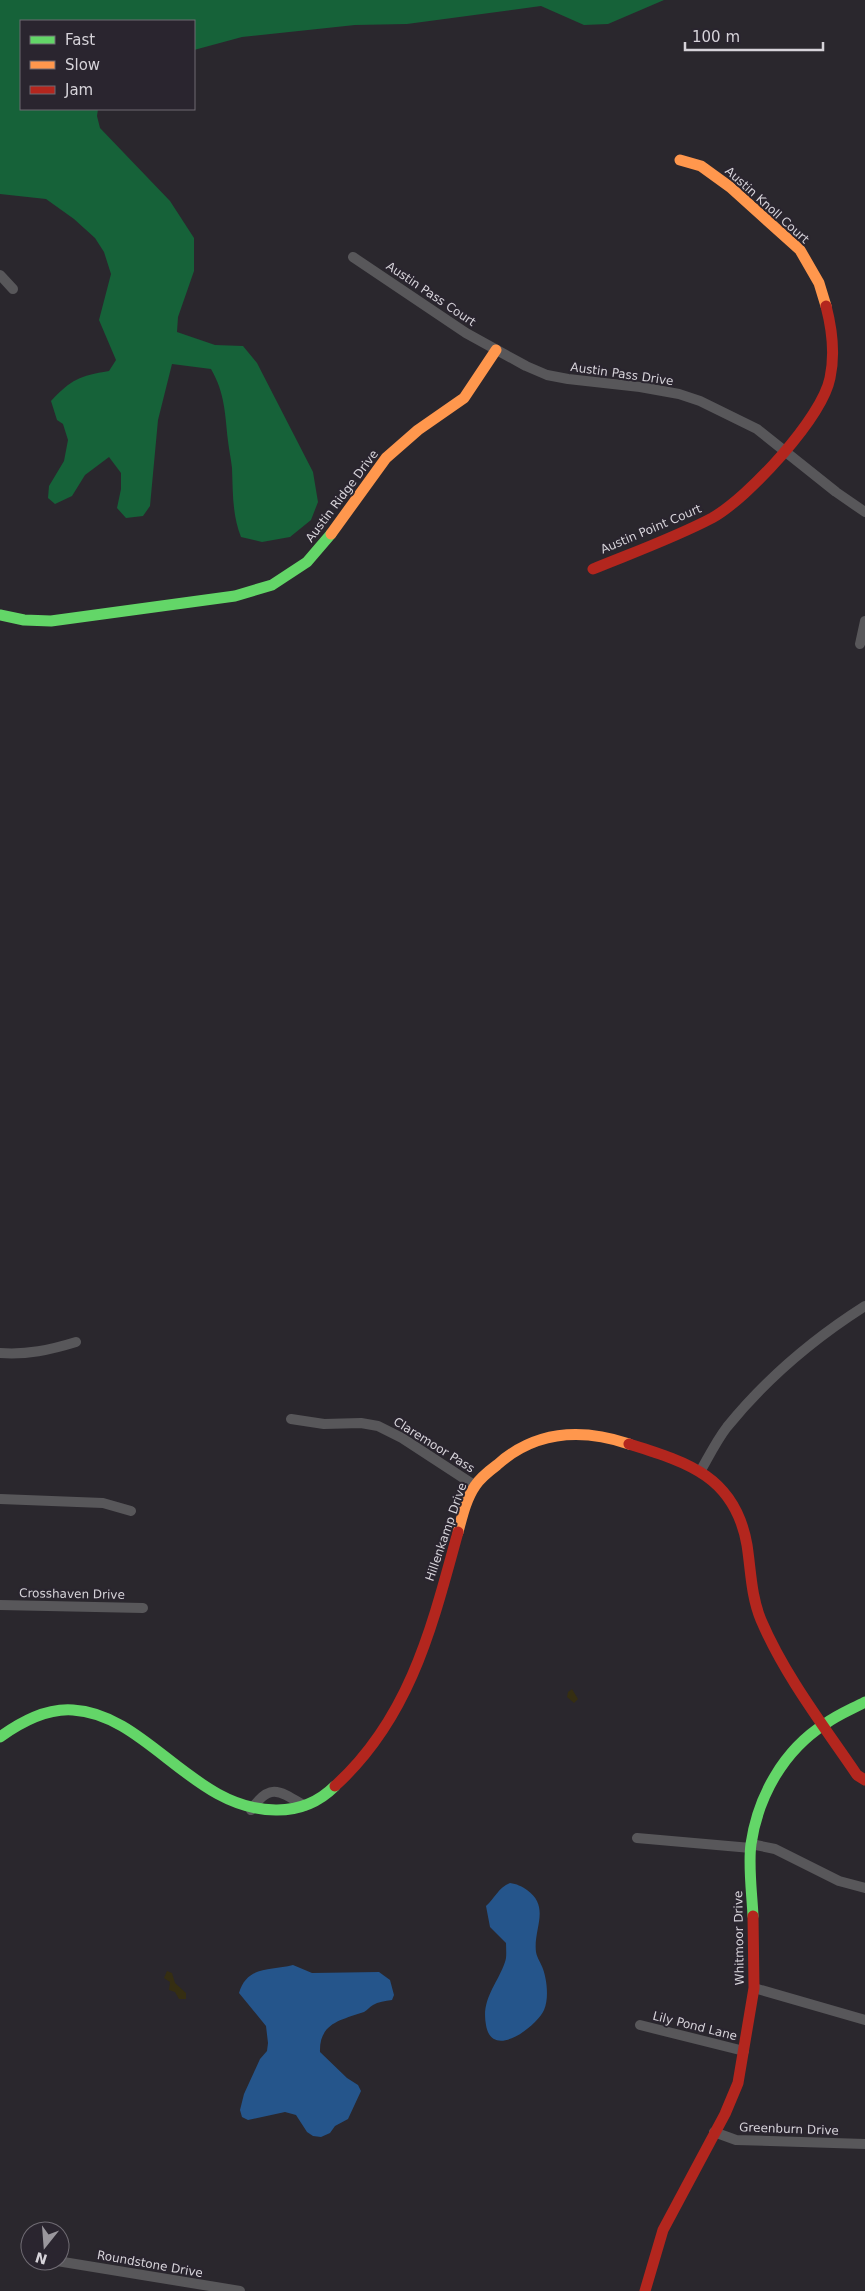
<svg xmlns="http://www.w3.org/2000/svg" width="865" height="2291" font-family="'DejaVu Sans',sans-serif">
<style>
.forest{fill:#166239}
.sand{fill:#352e12}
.water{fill:#25558b}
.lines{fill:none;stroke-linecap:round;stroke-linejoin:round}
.street{stroke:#58575a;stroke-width:10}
.fast{stroke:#63d668;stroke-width:11}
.slow{stroke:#ff974d;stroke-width:11}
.jam{stroke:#b3261e;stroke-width:11}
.labels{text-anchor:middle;stroke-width:4;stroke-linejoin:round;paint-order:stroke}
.street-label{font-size:12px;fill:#d6d3d9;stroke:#2a252f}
</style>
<rect width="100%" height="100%" fill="#2a272d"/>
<path class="forest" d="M0 0H664L608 24 584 25 541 6 407 24 355 25 242 37 194 50V21H21V109H98L97 116 100 128 170 201 194 238V271L178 317 177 332 215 345 243 346 257 363 313 472 318 502 311 520 290 537 262 542 241 537C232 514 233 492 232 468 231 459 229 450 228 441 225 414 225 393 211 369L172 364 158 420 150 506 143 516 126 518 117 508 121 489V473L109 457 85 475 72 496 55 504 48 498 49 486 64 461 68 440 63 424 57 420 51 401C72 379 79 376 109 371L116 360 99 320 111 274 104 252 95 238 74 219 46 199 0 194Z"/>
<path class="sand" d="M572 1689 578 1699 574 1703 567 1697 568 1692Z
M167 1971 172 1973 175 1983 186 1993V1999H179L175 1992 169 1990 170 1982 164 1978Z"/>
<path class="water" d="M510 1883C517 1884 521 1886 527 1890 551 1907 533 1929 536 1952 537 1958 541 1963 543 1969 547 1980 549 1999 544 2010 537 2026 492 2061 486 2025 481 1999 497 1985 505 1962 507 1957 506 1949 506 1943L490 1927 486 1906C495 1898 498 1888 510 1883Z
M293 1965 312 1973 379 1972 390 1980 394 1995 392 2000C385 2001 378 2002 373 2005 369 2007 368 2010 364 2012 341 2020 319 2023 320 2052L347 2078 358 2085 361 2091 348 2119 335 2126 330 2133 321 2137 313 2136 307 2132 296 2115 285 2112 248 2120 242 2117 240 2110 244 2094 260 2059 267 2051 268 2043 266 2026 239 1993C247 1965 271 1971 293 1965Z"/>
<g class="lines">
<path class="street" d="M353 257 466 333 526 366 547 375 568 379 640 387 679 394 700 401 757 429 836 492 865 512
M0 275 13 289
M860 644 865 621
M0 1353C27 1355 50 1350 76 1342
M291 1419 324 1424 361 1423 378 1426 402 1438 474 1485
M701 1470C709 1456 717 1440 727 1427 766 1379 813 1339 865 1306
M0 1499 103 1503 131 1511
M0 1605 143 1608
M251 1810C270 1782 280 1791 305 1806
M637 1838 751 1848
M751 1844 775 1849 839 1881 865 1888
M754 1988 865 2020
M640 2025 744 2051
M714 2132 736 2140 865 2144
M57 2261 240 2291"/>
<path class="fast" d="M0 615 24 620 51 621 235 596 272 585 307 562 331 534
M0 1737C21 1722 46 1708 73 1710 147 1714 194 1811 277 1810 300 1810 319 1802 335 1786
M753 1916C752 1894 748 1865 751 1844 758 1796 784 1750 825 1724 837 1715 852 1709 865 1702"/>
<path class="slow" d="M680 160 701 166 730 187 800 250 819 283 826 306
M331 534 386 458 418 430 464 398 496 350
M458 1532C462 1517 466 1499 475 1486 480 1478 489 1471 497 1465 535 1431 581 1428 629 1444"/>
<path class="jam" d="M593 569C632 553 674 538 712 518 748 498 822 418 830 378 835 355 832 329 826 306
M629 1444C687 1462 735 1476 747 1545 751 1571 751 1596 761 1620 785 1676 823 1725 857 1775L865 1780
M335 1786C410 1718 432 1627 458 1532
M645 2291 663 2230 725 2114 738 2083 754 1988 753 1916"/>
</g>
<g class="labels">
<g class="street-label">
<text transform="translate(767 205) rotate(42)" y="4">Austin Knoll Court</text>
<text transform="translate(431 294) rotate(34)" y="4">Austin Pass Court</text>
<text transform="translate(622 374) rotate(8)" y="4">Austin Pass Drive</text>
<text transform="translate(342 496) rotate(-53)" y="4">Austin Ridge Drive</text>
<text transform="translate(651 529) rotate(-23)" y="4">Austin Point Court</text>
<text transform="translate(434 1445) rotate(32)" y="4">Claremoor Pass</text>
<text transform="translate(446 1532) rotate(-71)" y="4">Hillenkamp Drive</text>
<text transform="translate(72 1594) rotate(1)" y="4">Crosshaven Drive</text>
<text transform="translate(739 1938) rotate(-91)" y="4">Whitmoor Drive</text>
<text transform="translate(695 2026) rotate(14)" y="4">Lily Pond Lane</text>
<text transform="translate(789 2129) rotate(2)" y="4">Greenburn Drive</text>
<text transform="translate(150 2264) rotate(10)" y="4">Roundstone Drive</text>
</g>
</g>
<rect x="20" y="20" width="175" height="90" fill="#2a252f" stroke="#6f6b73"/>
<rect x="30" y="36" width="25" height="8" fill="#63d668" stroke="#6f6b73"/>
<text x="65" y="45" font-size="15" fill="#d6d3d9">Fast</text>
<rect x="30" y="61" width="25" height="8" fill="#ff974d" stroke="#6f6b73"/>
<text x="65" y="70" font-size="15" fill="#d6d3d9">Slow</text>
<rect x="30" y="86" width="25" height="8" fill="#b3261e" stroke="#6f6b73"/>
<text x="65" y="95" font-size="15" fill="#d6d3d9">Jam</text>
<g transform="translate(45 2246) rotate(197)"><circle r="24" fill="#2a252f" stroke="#6f6b73"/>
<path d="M0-4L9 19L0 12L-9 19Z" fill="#9a979d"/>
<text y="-8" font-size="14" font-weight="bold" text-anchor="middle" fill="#d6d3d9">N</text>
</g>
<path d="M685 42v8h138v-8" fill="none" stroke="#d6d3d9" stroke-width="2.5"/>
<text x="692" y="42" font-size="15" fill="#d6d3d9" stroke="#2a252f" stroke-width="4" paint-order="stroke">100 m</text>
</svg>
